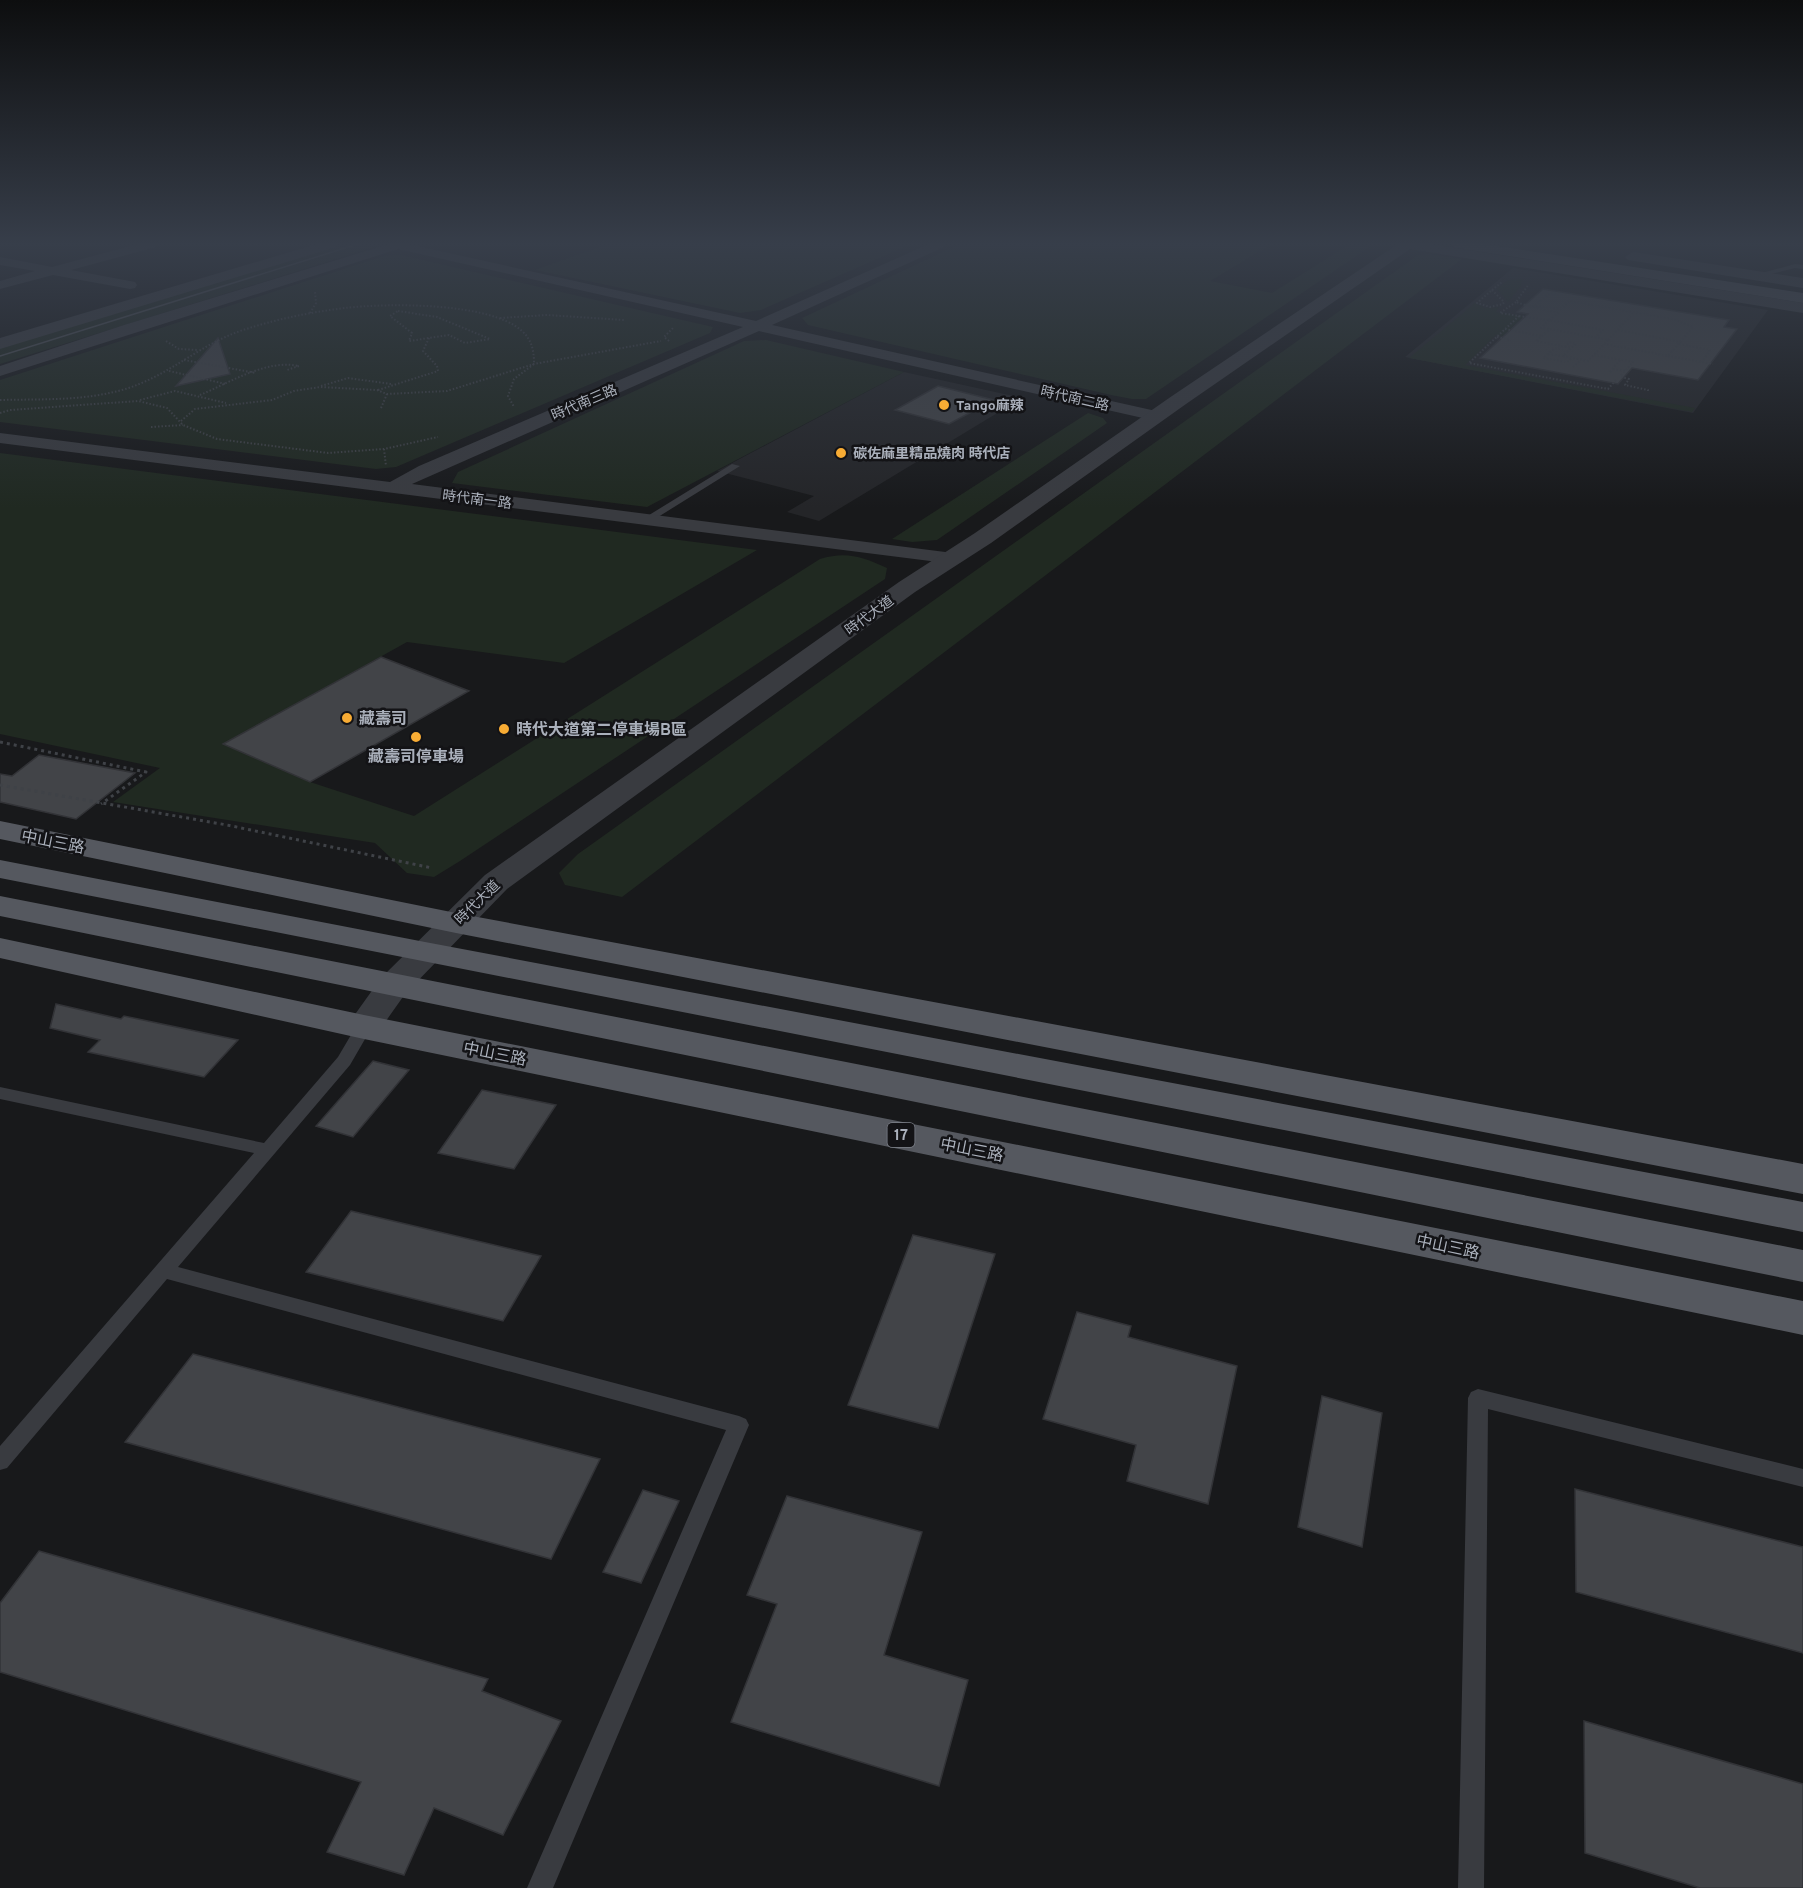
<svg xmlns="http://www.w3.org/2000/svg" width="1803" height="1888" font-family="Overpass,'Noto Sans TC',sans-serif">
<style>
.built{fill:#242528}
.green{fill:#202921}
.building{fill:#424448;stroke:#323337;stroke-width:1.5}
.lines{fill:none;stroke-linecap:round;stroke-linejoin:round}
.path-far1{stroke:#3f4247;stroke-width:2;stroke-dasharray:1.5 2;stroke-linecap:butt}
.path{stroke:#3f4247;stroke-width:3;stroke-dasharray:3 4;stroke-linecap:butt}
.service{fill:#393b40;fill-rule:evenodd}
.minor{fill:#393b40;fill-rule:evenodd}
.tertiary{fill:#393b40;fill-rule:evenodd}
.secondary{fill:#474a50;fill-rule:evenodd}
.primary{fill:#55585f;fill-rule:evenodd}
.tram{stroke:#4c4f55;stroke-width:1.5}
.poi-dot{fill:#f8ac34;stroke:#131316;stroke-width:2}
.labels{text-anchor:middle;stroke-width:5;stroke-linejoin:round;paint-order:stroke}
.far-street-label{font-size:14px;fill:#aab0bb;stroke:#131316}
.far-poi-label{font-size:14px;font-weight:bold;fill:#aab0bb;stroke:#131316;text-anchor:start}
.shield{fill:#131316;stroke:#7d818a;stroke-width:1.5}
.shield-label{font-size:15px;font-weight:bold;fill:#aab0bb}
.poi-label{font-size:16px;font-weight:bold;fill:#aab0bb;stroke:#131316;text-anchor:start}
.street-label{font-size:16px;fill:#aab0bb;stroke:#131316}
</style>
<rect width="100%" height="100%" fill="#18191b"/>
<path class="built" d="M1513 268 1768 310 1693 413 1405 357Z
M904 372 1022 398 819 521 787 512 814 496 717 471Z"/>
<path class="green" d="M336 244H384L0 364V346Z
M608 244H911L761 310 740 313 535 270Z
M960 244H1272L1210 281 1272 293 1350 244 1371 246 1146 399H1132L1111 395 808 325 802 318Z
M1429 254 1462 259 622 897 565 885 559 873 578 854 1418 255Z
M401 255 713 327 710 333 396 467 376 469 0 422V380L384 256Z
M1522 279 1521 286 1508 302 1497 289 1508 280Z
M1475 303 1484 308 1499 307 1496 312 1524 316 1503 336 1496 335 1465 365 1695 408 1692 412 1409 358Z
M766 340 904 372 647 507 452 483 458 472 744 341Z
M1088 413 1103 418 1107 423 937 540 912 542 892 539Z
M0 453 757 550 564 663 407 642 224 744 310 782 414 816 820 559C847 551 862 557 887 568L885 579 460 861 434 877 407 873 375 843 113 802 160 768 0 734Z"/>
<path class="building" d="M1543 289 1729 320 1724 327 1737 329 1698 380 1632 368 1618 384 1480 358 1528 314 1517 312Z
M218 338 230 374 176 386Z
M938 386 994 400 949 424 895 410Z
M381 657 469 691 310 782 223 744Z
M39 755 135 773 76 819 0 802V774L12 776Z
M56 1004 121 1019 124 1016 238 1040 204 1077 88 1052 100 1040 50 1028Z
M373 1061 409 1070 353 1137 316 1126Z
M482 1090 556 1105 514 1169 438 1153Z
M351 1211 541 1256 503 1321 306 1272Z
M913 1235 995 1254 938 1428 848 1405Z
M1077 1312 1131 1326 1128 1337 1237 1366 1208 1504 1127 1481 1136 1445 1043 1419Z
M193 1354 600 1459 551 1559 125 1442Z
M1322 1396 1382 1413 1362 1547 1298 1527Z
M1575 1489 1803 1547V1653L1576 1592Z
M643 1490 679 1501 641 1583 603 1572Z
M787 1496 922 1532 884 1655 968 1680 939 1786 731 1722 777 1604 747 1595Z
M39 1551 488 1679 482 1691 561 1721 503 1835 434 1808 404 1875 327 1852 361 1782 0 1672V1603Z
M1584 1721 1803 1784V1888H1700L1585 1853Z"/>
<g class="lines">
<path class="path-far1" d="M1492 290 1504 302 1503 304 1490 307 1477 303Z
M1492 290 1502 282
M1516 302 1500 313 1519 316 1469 363 1608 389 1617 379
M1525 305 1516 302 1529 284
M1535 306 1550 293 1556 294
M398 311 437 317 490 339 465 343 449 335 409 341 412 333 390 316Z
M310 313 316 303 315 292
M1519 316 1549 320
M500 318 547 315 624 320
M1549 320 1541 328 1550 329
M1505 329 1541 336
M1550 329 1608 340 1588 361 1563 356 1571 348 1536 341Z
M1618 330 1681 342
M1497 337 1511 340
M1595 338 1603 330 1549 320 1558 313 1525 305 1561 309 1569 301 1673 319 1693 327 1668 356 1604 344
M1608 340 1633 313
M166 341 179 349 198 350
M669 341 664 337 673 328
M1679 344 1710 350 1702 362
M1565 347 1569 342 1576 344 1571 348
M1560 349 1555 348 1543 358 1567 362 1572 358
M1548 354 1563 356
M1594 355 1633 362 1620 377
M1668 356 1713 364
M184 360 256 373
M1573 367 1581 360
M1613 369 1626 371
M169 371 226 384
M1610 372 1620 360
M1621 377 1629 379 1625 385 1648 390V393
M321 386 348 378 391 384
M378 390 438 371 437 366 423 351 429 338
M200 395C229 383 266 359 299 366L287 370
M0 400C41 399 82 401 122 390 168 377 198 345 243 330 277 319 311 312 345 308 388 303 490 302 522 331 532 340 534 351 534 364L514 379 508 396 514 407
M140 400 175 391 226 403
M381 408 387 394
M0 413 10 410 138 401 167 408 183 425 217 439 328 453 384 449 438 437
M181 421 195 409 272 400 294 391 320 387 377 390 387 394 447 391 534 364 661 341
M151 427 183 425
M384 449 386 466"/>
<path class="path" d="M0 742 146 772 101 804
M0 785 227 825 432 868"/>
<path class="service" d="M1795 264 1803 265V269L1795 268 1755 278 1751 276Z
M732 464 740 466 650 522 641 520Z
M364 1022 370 1023 372 1027 350 1065 178 1267 739 1416 746 1419 749 1425 553 1888H527L726 1430 167 1279 7 1468 0 1470V1446L254 1153 0 1099V1087L264 1143 338 1057 358 1023Z
M1478 1389 1803 1469V1487L1488 1409 1484 1888H1458L1468 1398 1471 1392Z"/>
<path class="minor" d="M138 244H157L156 247 71 270 135 282 137 285 135 288 130 289 53 275 0 289V281L35 271 0 265V257L52 267Z
M389 244H408L756 321 929 244H945L944 247 772 325 1156 411 1164 416 1156 421 759 331 412 484 961 554 964 558 961 562 954 564 0 443V433L390 482 419 466 743 327 398 249 0 376V366L124 325Z"/>
<path class="tertiary" d="M317 244H338L336 247 0 349V338Z
M1398 244H1430L1803 303V313L1410 249 1186 404 991 543 915 592 507 889 405 994 376 1035 364 1039 352 1035 346 1027 381 978 485 875 899 582 975 533 1172 396Z
M1633 252 1803 278V288L1628 260 1625 257Z"/>
<path class="secondary" d="M1451 244H1484L1803 293V303L1458 248 1453 247Z"/>
<path class="primary" d="M0 821 456 913 1803 1164V1194L456 933 0 839Z
M0 860 425 942 1803 1202V1232L0 878Z
M0 896 1803 1250V1282L0 916Z
M0 938 364 1015 1803 1301V1335L364 1039 0 958Z"/>
<path class="tram" d="M0 356 358 244"/>
</g>
<linearGradient id="sky" x2="0" y2="1"><stop stop-color="#0d0e0f"/><stop offset="0.48" stop-color="#373e4a"/><stop offset="1" stop-color="#373e4a" stop-opacity="0"/></linearGradient>
<rect width="1803" height="508" fill="url(#sky)"/>
<g class="poi-dot">
<circle cx="944" cy="405" r="6"/>
<circle cx="841" cy="453" r="6"/>
<circle cx="347" cy="718" r="6"/>
<circle cx="504" cy="729" r="6"/>
<circle cx="416" cy="737" r="6"/>
</g>
<g class="labels">
<g class="far-street-label">
<text transform="translate(1075 398) rotate(13)" y="5">時代南二路</text>
<text transform="translate(584 402) rotate(-23)" y="5">時代南三路</text>
<text transform="translate(477 499) rotate(7)" y="5">時代南一路</text>
<text transform="translate(869 615) rotate(-36)" y="5">時代大道</text>
<text transform="translate(477 902) rotate(-44)" y="5">時代大道</text>
</g>
<g class="far-poi-label">
<text x="956" y="410">Tango麻辣</text>
<text x="853" y="458">碳佐麻里精品燒肉 時代店</text>
</g>
<rect class="shield" x="887.5" y="1123" width="27" height="24" rx="4.5"/>
<g class="shield-label">
<text x="901" y="1140">17</text>
</g>
<g class="poi-label">
<text x="359" y="724">藏壽司</text>
<text x="516" y="735">時代大道第二停車場B區</text>
<text x="416" y="762" text-anchor="middle">藏壽司停車場</text>
</g>
<g class="street-label">
<text transform="translate(53 841) rotate(11)" y="6">中山三路</text>
<text transform="translate(495 1053) rotate(11)" y="6">中山三路</text>
<text transform="translate(972 1149) rotate(11)" y="6">中山三路</text>
<text transform="translate(1448 1246) rotate(12)" y="6">中山三路</text>
</g>
</g>
</svg>
